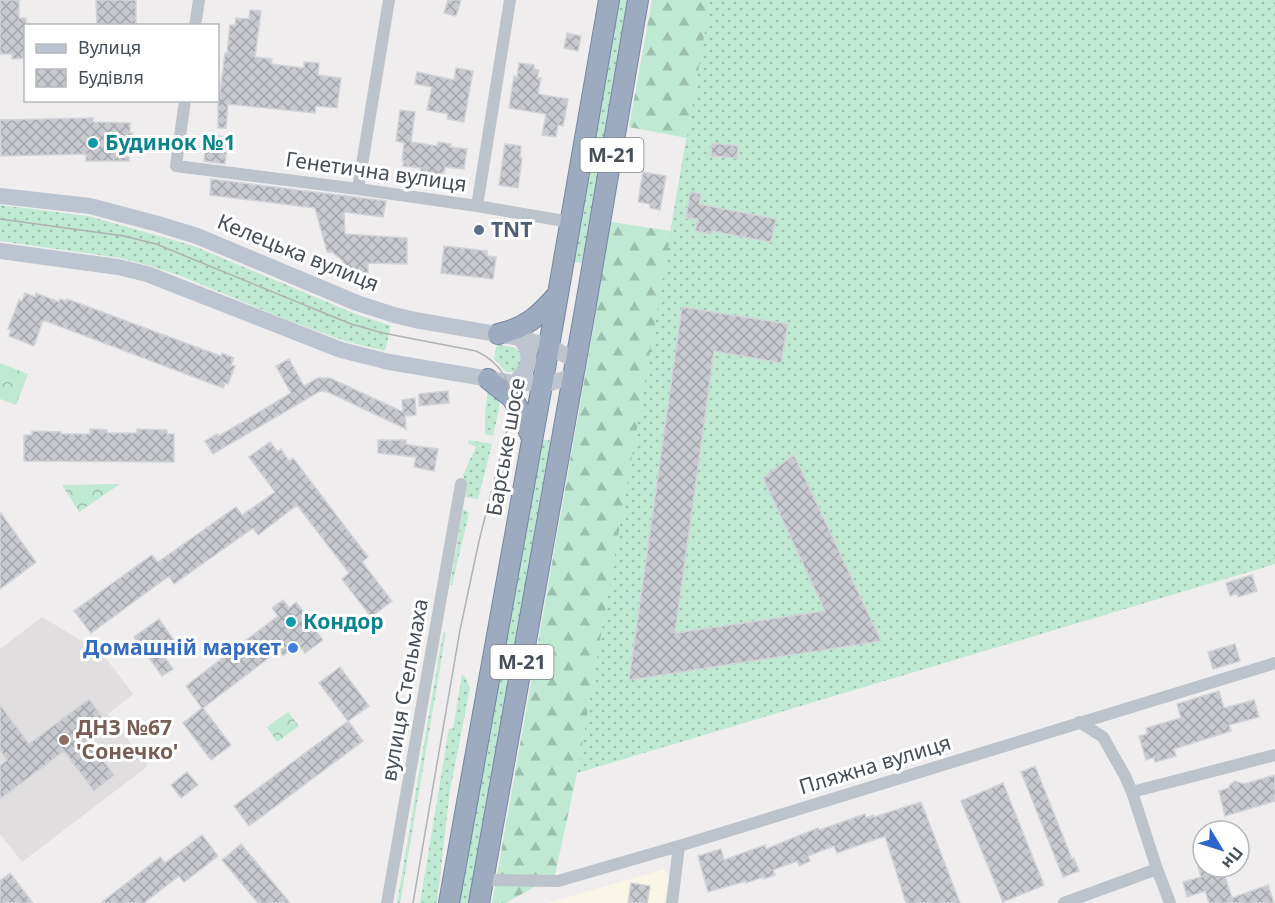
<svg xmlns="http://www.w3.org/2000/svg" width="1275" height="903" font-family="'Noto Sans',sans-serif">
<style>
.commercial{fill:#f9f5e7}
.education{fill:#e0dede}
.grass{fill:url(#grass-dots)}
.forest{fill:url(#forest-firs)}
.park{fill:url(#park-crowns)}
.building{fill:url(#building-cross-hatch);stroke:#d1d3d8;stroke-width:1.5}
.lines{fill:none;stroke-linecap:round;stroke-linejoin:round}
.trunk-casing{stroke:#7587a2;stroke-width:22}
.minor{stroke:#bdc3cb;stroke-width:12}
.secondary{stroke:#bcc4cf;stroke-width:16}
.trunk{stroke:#9cabc0;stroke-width:20}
.tram{stroke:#b0b2b6;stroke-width:1.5}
.culture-dot{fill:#0f9aa8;stroke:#fff;stroke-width:2}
.service-dot{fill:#5c6f8a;stroke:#fff;stroke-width:2}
.shop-dot{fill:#3f7fe0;stroke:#fff;stroke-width:2}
.education-dot{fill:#8d6e63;stroke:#fff;stroke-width:2}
.labels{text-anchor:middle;stroke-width:6;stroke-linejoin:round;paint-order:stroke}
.shield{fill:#fff;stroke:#7e848a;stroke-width:1.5}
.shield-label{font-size:20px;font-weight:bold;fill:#474f58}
.culture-label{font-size:21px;font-weight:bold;fill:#0d838f;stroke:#fff;text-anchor:start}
.street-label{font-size:21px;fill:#474f58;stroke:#fff}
.service-label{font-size:21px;font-weight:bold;fill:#4e5e75;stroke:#fff;text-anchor:start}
.shop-label{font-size:21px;font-weight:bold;fill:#366cbe;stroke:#fff;text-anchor:end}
.education-label{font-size:21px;font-weight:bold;fill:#785e54;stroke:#fff;text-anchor:start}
</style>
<defs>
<pattern id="grass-dots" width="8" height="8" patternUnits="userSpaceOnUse" patternTransform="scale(1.5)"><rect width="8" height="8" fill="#bfe9d2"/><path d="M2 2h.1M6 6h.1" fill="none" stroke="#9dbfad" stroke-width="1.8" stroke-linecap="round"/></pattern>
<pattern id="forest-firs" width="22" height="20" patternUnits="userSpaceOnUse" patternTransform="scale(1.5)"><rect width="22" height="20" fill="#bfe9d2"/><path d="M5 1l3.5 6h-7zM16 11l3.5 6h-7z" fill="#9dbfad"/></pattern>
<pattern id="park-crowns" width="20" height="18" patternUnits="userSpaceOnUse" patternTransform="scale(1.5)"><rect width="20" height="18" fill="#bfe9d2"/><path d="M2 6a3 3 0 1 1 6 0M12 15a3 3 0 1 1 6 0" fill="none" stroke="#9dbfad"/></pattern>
<pattern id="building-cross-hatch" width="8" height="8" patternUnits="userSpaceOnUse" patternTransform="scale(1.5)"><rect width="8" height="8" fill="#c7c9cf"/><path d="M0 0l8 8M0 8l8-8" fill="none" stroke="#a3a6ab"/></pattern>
</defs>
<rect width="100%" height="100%" fill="#efeded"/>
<path class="commercial" d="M665 869 669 878 664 903H547Z"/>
<path class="education" d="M42 617 102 653 133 694 108 714 148 766 22 862 0 834V649Z"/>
<path class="grass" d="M609 0H638L593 264 563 261Z
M710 0H1275V564L577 773Z
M0 205 88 216 194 246 353 313 391 326 385 351 345 341 282 318 181 276 150 266 120 258 0 241Z
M497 344C514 348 519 344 523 363L514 372H506L494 359Z
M488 389 499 397V409L493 436 485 434V413Z
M469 440 492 444 478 499 465 497 467 485 463 475 476 447 468 443Z
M543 440H549L552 445 469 903H457L540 443Z
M506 446 512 448 501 507 493 508 494 491Z
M463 509 469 513 452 585H450Z
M443 632 446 633 400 903H397Z
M462 674 466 678 470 688 450 790 437 903H420L449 728 453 729Z"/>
<path class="forest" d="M652 0H710L687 138 629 127Z
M611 222 671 231 577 773 555 875 506 903H492L586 371Z"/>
<path class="park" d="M0 363 28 374 16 405 0 399Z
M120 484 79 512 62 485Z
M288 712 299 726 277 742 267 727Z"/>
<path class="building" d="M0 0H19V18H26L25 58 12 59V54H0Z
M96 0H136V26H97Z
M448 0H461L456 16 444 13Z
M250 10 261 11 255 57 272 59 271 64 304 68V62L319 63 318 75 341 78 337 108 316 106 315 113 228 104 226 128H218V91L220 92 225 53H227L230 25H235L236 18 249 19Z
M567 33 581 36 578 51 564 48Z
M519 63 534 65V69L539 70 537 78H541L538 94 568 99 563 126 558 125 556 137 542 135 546 114 509 108 514 76 517 77Z
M456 68 473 71 464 122 447 119 448 114 427 110 432 87 415 84 417 72 454 80Z
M400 110 415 112 411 142 437 146 438 142 451 144 450 147 467 149 464 169 445 167 443 177 420 174 421 168 403 166 404 161H402L404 143 396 141Z
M93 118V122L130 123V133H133V152H129V161H86V154L1 156 0 120Z
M207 135 228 137 225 164 204 161Z
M712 143 738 146 737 158 711 156Z
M505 144 521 146 520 158H522L518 188 499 185Z
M643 172 666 176 660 210 650 208V204L638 202Z
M211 179 386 201 383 217 344 212 345 234 407 238V264L368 263V280L354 274 355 270 342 269 343 261 332 252H327L315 208 210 195Z
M690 192 701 194 699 204 776 219 771 242 712 231 711 234 695 231 698 219 686 218Z
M444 246 487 251V256L496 257 493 279 441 273Z
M25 293 35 297 36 293 59 302 60 299 66 301 67 299 207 351 221 356 222 353 234 358 231 365 235 366 228 384 225 383 223 388 43 320 34 346 9 336 11 330 8 329 19 300 22 301Z
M682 307 788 324 781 363 714 351 675 633 825 611 763 478 794 455 881 641 629 680Z
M289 359 304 386 318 378H330L403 412 402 400 415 398 416 415 405 416 406 429 328 392 320 391 213 454 205 441 217 434 219 436 291 393 276 366Z
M448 391 449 403 419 406V394Z
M90 429 107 430V433H137V429L167 430V434H174V462L24 461V435H32V431L61 432V434H90Z
M378 440H406V444L409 445 438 449 434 471 414 467 416 457 378 453Z
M270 442 278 452 281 449 289 461 293 458 368 557 362 562 392 601 371 617 342 579 349 573 297 505 258 535 253 528 174 584 169 576 91 633 74 611 152 555 158 562 236 507 242 515 275 492 249 457Z
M0 512 36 562 0 589Z
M1252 575 1257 591 1238 597 1237 593 1230 596 1226 583Z
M283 600 289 608 296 602 318 630 316 631 323 640 305 653 298 644 283 656 279 650 203 708 231 745 211 760 183 723 202 708 186 686 278 616 272 608Z
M159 619 176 643 162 653 173 669 162 676 134 637Z
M1235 644 1240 661 1213 669 1208 652Z
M340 667 369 706 348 721 363 741 249 826 234 806 348 721 319 683Z
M1219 691 1224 708 1254 700 1259 717 1229 725 1231 731 1174 749 1176 756 1155 762 1154 757 1146 760 1139 736 1147 734 1146 728 1181 718 1177 704Z
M89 699 104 720 84 735 114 775 94 791 64 751 0 799V766L7 760 0 750V705L29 744Z
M1035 766 1072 859 1074 858 1079 871 1063 877 1021 772Z
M187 772 198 785 181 798 171 785Z
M1275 775V801L1225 816 1219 791 1229 788 1230 785 1235 781 1244 784Z
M1003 783 1044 885 1003 902 961 801Z
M921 802 960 903H906L885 836 837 853 834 846 808 856 810 861 799 866 797 861 773 870 775 875 764 879 763 877 746 883V881L708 892 698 856 721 849 724 860 765 845 766 849 818 828 819 830 865 814 866 818 873 815 874 817Z
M202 835 218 856 184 882 179 876 144 903H101L160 857 165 863Z
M241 844 290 903H258L222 860Z
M1198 867H1222L1232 898 1268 885 1274 903H1209L1205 891 1187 897 1183 882 1201 877Z
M10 873 33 903H0V881Z
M631 883 650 886 647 903H628Z"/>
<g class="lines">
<g class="trunk-casing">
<path id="trunk" d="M498 334C526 328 539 316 558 294
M488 379 512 398 520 411 532 438
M449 903 549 346 609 0
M479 903 585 310 638 0"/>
</g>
<path class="minor" d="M195 26 199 0
M185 100 176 166 358 189 477 206 570 222
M358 189 389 0
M477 206 510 0
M1079 722 1103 737 1125 776 1132 792 1157 869 1170 903
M1132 792 1275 755
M483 880 558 881 679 846 1275 663
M387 903 461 484
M672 903 679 846
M1064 903 1157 869"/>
<path class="secondary" d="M0 196 90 206 158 224 197 236 357 303 394 315 415 320 520 338 549 346 576 361
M0 251 118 267 147 274 341 350 389 362 514 383H551L573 376
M514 383C530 369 534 355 520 338"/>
<use href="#trunk" class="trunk"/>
<path class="tram" d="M0 219 124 236 156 244 351 324 383 333 476 351C502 363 515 386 511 414L479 541 460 630 413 903"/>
</g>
<g class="culture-dot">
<circle cx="93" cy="143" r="6"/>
<circle cx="291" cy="622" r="6"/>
</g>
<circle class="service-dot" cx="479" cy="230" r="6"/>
<circle class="shop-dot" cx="293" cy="648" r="6"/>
<circle class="education-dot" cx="64" cy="740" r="6"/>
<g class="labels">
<g class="shield">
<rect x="580.5" y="138" width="63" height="34" rx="4.5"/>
<rect x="490.5" y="645" width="63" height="34" rx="4.5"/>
</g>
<g class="shield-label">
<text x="612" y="162">М-21</text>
<text x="522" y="669">М-21</text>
</g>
<g class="culture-label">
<text x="105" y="150">Будинок №1</text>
<text x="303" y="629">Кондор</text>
</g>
<g class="street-label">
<text transform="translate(376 172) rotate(8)" y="7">Генетична вулиця</text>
<text transform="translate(298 253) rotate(22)" y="7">Келецька вулиця</text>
<text transform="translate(506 447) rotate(-80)" y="7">Барське шосе</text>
<text transform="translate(405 690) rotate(-80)" y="7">вулиця Стельмаха</text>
<text transform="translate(875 765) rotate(-17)" y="7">Пляжна вулиця</text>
</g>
<g class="service-label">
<text x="491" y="237">TNT</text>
</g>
<g class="shop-label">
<text x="281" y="655">Домашній маркет</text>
</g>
<g class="education-label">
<text x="76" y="735">ДНЗ №67<tspan x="76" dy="24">'Сонечко'</tspan></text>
</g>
</g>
<rect x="24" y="24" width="195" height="78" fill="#ffffff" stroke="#b5b9bc" stroke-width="1.5"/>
<rect x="36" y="44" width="30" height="9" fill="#bcc4cf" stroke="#b5b9bc" stroke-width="1.5"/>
<text x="78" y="54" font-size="18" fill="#474f58">Вулиця</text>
<rect x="36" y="69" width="30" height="18" fill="url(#building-cross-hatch)" stroke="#b5b9bc" stroke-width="1.5"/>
<text x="78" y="84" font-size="18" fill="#474f58">Будівля</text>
<g transform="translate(1221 849) rotate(128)"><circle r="28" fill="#ffffff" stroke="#b5b9bc" stroke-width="1.5"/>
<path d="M0-4.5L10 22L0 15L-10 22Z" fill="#2c66ca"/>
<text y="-9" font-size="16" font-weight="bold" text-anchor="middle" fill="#474f58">Пн</text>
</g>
</svg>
